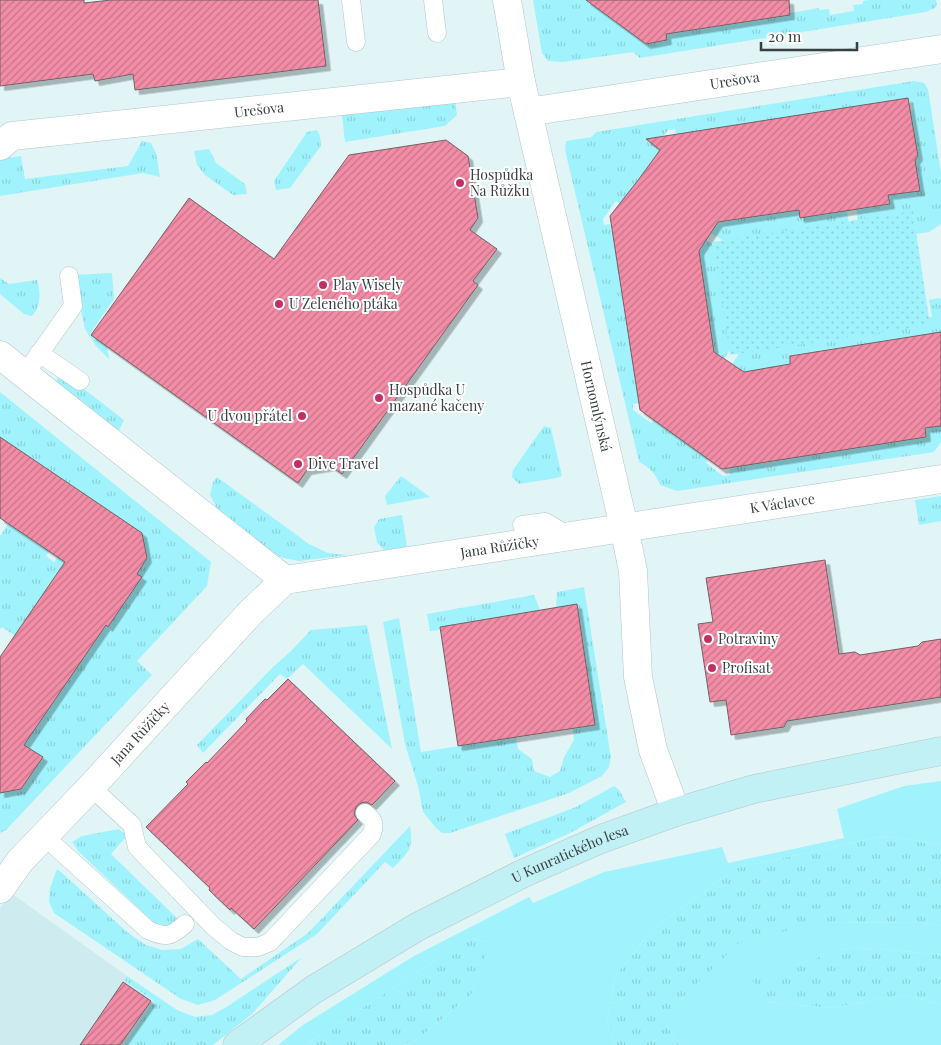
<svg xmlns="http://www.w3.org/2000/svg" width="941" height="1045" font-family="'Playfair Display',serif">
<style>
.built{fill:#ceecf0}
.grass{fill:url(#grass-tufts)}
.park{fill:url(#park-dots)}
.garden{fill:#a0f3fc}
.building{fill:url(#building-hatch);stroke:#716164;filter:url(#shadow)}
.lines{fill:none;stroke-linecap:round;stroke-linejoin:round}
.lane-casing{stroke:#b2c6c8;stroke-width:19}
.street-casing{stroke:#b2c6c8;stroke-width:29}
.secondary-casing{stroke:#b2c6c8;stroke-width:29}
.lane{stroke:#fff;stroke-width:18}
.street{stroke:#fff;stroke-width:28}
.secondary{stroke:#c1f0f5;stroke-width:28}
.poi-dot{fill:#be3164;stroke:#fff;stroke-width:2}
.labels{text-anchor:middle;stroke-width:4;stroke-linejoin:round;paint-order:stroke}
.street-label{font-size:14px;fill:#373f40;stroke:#fff}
.poi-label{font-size:14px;fill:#373f40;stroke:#fff;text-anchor:start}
</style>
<defs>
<pattern id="grass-tufts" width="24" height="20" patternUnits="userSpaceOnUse" patternTransform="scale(1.25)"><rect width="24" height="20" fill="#a0f3fc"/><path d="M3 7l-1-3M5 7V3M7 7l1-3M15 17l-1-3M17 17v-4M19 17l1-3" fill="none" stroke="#8ad1d9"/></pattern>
<pattern id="park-dots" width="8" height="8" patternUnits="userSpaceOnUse" patternTransform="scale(1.25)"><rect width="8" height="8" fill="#a0f3fc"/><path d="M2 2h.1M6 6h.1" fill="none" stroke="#8ad1d9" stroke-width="1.8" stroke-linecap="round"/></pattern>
<pattern id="building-hatch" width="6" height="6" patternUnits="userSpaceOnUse" patternTransform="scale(1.25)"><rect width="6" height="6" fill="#f38ca6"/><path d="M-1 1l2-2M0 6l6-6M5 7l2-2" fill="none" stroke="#c67489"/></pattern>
<filter id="shadow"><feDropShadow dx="4.5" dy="4.5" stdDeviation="0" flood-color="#0004"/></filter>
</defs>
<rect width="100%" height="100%" fill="#e1f5f7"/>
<path class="built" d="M11 893 127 976 124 980 154 1001 124 1045H0V908Z"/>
<path class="grass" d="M533 0H590C606 16 623 27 642 38L641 41 645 44 667 41 666 32C717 30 768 16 819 8V10L829 9 830 15 854 11 853 5 863 4V1L869 0H936L937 4 935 8 926 12 640 58 633 52 563 62 548 61 542 53Z
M914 81 924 83 928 89 941 173V224L929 232 895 237H861L855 203H858L859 209 889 205 888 195 919 190 912 162 917 156 916 141 908 137V112L913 111 912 103 905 99 676 135 675 129 668 130 656 147 660 150 639 179 620 204 616 201 603 219 604 225 610 224 616 254 624 253 620 284 629 343 643 372 634 373 639 403 633 404V410L651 423 654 420 708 459 706 463 723 476 730 475 729 468 777 461 776 452 806 456 867 447 866 440 894 436 896 442 926 437 925 429 941 426V442L934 452 677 491 660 485C656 474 649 467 639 462L565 150 566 141 592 137 596 132Z
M455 101 457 115 445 126 345 142 342 115Z
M317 130 320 136 321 146 290 188 276 190 274 181 307 132Z
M142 141 151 143 156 153 160 177 143 173 0 196V159L21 156 25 179 128 166Z
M209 149 216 163 245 184 247 194 233 195 205 175 197 165 194 151Z
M846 204 851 239 760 262 711 233 710 224 799 210 800 218 830 214 829 207Z
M706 240 752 269 756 312 724 359 716 361 697 241Z
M112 273 114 299 90 334 107 347 109 359 96 346 85 329 74 275Z
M0 278 9 284 37 280C41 292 41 307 32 316L24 314 0 294Z
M939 298 941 299V332L880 341 853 354 851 346 790 355V365L733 374 732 364 761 321 877 325 932 317 929 300Z
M60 374 70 378 124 420 116 437 55 383Z
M0 392 211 562 207 586 137 661 152 675 6 830 0 833V793L21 789 43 758 24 745 106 625 108 626 141 577 137 574 147 558 142 533 0 437Z
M544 426 551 428 562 476 556 478 519 484 512 477 513 470Z
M401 476 430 497 387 505 385 496Z
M217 477 309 544 328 553 348 555 299 561 283 558 266 548 217 508 210 495 213 482Z
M941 496V521L919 525 915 500Z
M402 515 407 547 384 550 377 542 374 527 379 519Z
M8 524 47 550 54 545 46 556 54 562 62 550 75 559 15 636 2 627 0 629V536Z
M584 587 611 758 609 767 602 776 569 793 450 833H442L436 828 423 812 418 786 405 744 383 622 399 618 421 752 516 737 518 749 532 759 534 771 550 777 560 771 564 757 574 740 573 729 595 725 577 604 556 608 557 592Z
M534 595 540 610 440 627V630L430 631 427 614Z
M367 625 392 749 303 664 287 679 280 674 203 753 197 745 273 667 291 651 311 630Z
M614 786 619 790 626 802 570 833 514 858 505 834 576 807Z
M410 826C414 850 408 852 393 868L385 862 317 934 215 1000 198 1005 181 999 54 913 49 902 50 888 57 869 61 872 127 932 144 944 162 950 181 949 198 939 241 979 308 933Z
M119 829 127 836 111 854 181 922 167 927 153 922 78 851 72 842 82 836Z
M884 836 941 845V926L923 923 822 922 662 1017 679 1045H615L607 1024 615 976 652 930 736 868Z
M472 938 491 943 471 995 418 1039 404 1045H305L430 964Z
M852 947 936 954 941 956V1004L902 995 832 1008 766 1002 750 978Z
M302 957 252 1014 213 1045H124L154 1001 124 980 127 976 177 1010 195 1017 212 1015 228 1006Z"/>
<path class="park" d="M913 211 930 325 730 355 713 242Z"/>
<path class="garden" d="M941 781V845L884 836 736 868 652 930 615 976 607 1024 615 1045H404L418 1039 471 995 490 943 473 938 430 964 305 1045H278L303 1025 414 956 529 897 533 903 604 872 722 847 728 863 844 838 837 809 904 786Z
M822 922 923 923 941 926V956L936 954 852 947 751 978 766 1002 832 1008 902 995 941 1004V1045H679L662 1017 740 942Z"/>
<path class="building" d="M0 0H84V3L111 0H318L326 66 135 90 133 74 95 81 93 74 0 86Z
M586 0H789L790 15 666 34 667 40 646 44Z
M908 98 918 156 915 160 920 191 888 195 890 204 819 215 800 218 799 210 718 222 699 251 714 352 744 372 790 364V356L941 332V426L925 428 926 437 722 469 640 410 610 216 639 179 660 150 646 139Z
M446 140 468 156 478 218 470 230 497 249 473 281 478 285 342 474 331 466 307 470 298 483 91 335 189 198 274 259 349 155Z
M0 437 142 533 147 558 137 574 142 577 108 627 106 625 24 745 43 757 21 789 0 793V657L65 562 0 518Z
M825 560 839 654 855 652 860 655 918 646 922 642 941 639V697L787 721 784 727 731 735 726 700 710 702 698 624 713 622 706 578Z
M577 604 595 725 458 746 440 627Z
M288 679 395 781 372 805 366 802 361 803 357 806 354 812 355 816 358 820 254 929 231 908 230 910 209 890 210 888 146 827 188 784 186 782 206 762 207 763 247 721 246 719 265 699 267 700Z
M123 982 151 1001 120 1045H80Z"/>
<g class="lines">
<g class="lane-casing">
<path id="lane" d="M351 0 356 42
M433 0 437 33
M39 353 80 381
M25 374 73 306 69 276
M522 525 545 522 569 536
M91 787 132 825 137 847 213 926 231 941 243 947H258L270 942 372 834C375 823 374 820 365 813
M44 836 148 930C166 938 171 937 185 924"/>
</g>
<g class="street-casing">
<g id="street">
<path id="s1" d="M507 0 521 82 624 527 633 571 638 677 653 750 676 812"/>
<path id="s2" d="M528 112 941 49"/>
<path id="s3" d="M0 146 12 136 521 82"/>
<path d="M0 355 285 580"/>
<path id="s4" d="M0 889 20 861 91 787 251 612 285 580 941 479"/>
</g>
</g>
<g class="secondary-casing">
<g id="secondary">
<path id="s5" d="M237 1045 313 990 417 927 524 873 601 839 676 812 754 789 941 751"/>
</g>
</g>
<use href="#lane" class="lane"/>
<use href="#street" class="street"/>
<use href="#secondary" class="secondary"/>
</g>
<g class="poi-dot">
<circle cx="460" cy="183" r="5"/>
<circle cx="323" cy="285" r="5"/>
<circle cx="279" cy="304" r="5"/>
<circle cx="379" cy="398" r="5"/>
<circle cx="302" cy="416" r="5"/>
<circle cx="298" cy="464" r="5"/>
<circle cx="708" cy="639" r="5"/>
<circle cx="712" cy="668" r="5"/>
</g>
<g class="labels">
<g class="street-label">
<text dy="5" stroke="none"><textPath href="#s2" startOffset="209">Urešova</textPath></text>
<text dy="5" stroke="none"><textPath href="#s3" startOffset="264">Urešova</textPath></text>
<text dy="5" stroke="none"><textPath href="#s1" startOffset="416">Hornomlýnská</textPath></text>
<text dy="5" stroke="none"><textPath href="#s4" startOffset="924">K Václavce</textPath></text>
<text dy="5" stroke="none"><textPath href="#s4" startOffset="638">Jana Růžičky</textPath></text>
<text dy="5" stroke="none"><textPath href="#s4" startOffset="210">Jana Růžičky</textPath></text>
<text dy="5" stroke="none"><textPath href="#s5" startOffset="385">U Kunratického lesa</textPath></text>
</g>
<g class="poi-label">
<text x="470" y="180">Hospůdka<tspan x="470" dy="16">Na Růžku</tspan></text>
<text x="333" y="290">Play Wisely</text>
<text x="289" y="309">U Zeleného ptáka</text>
<text x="389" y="395">Hospůdka U<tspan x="389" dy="16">mazané kačeny</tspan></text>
<text x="292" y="421" text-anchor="end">U dvou přátel</text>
<text x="308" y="469">Dive Travel</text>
<text x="718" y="644">Potraviny</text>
<text x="722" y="673">Profisat</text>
</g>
</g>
<path d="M761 42v8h96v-8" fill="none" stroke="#373f40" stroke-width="2.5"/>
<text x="768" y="42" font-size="15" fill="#373f40" stroke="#ffffff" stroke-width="4" paint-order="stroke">20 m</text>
</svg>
